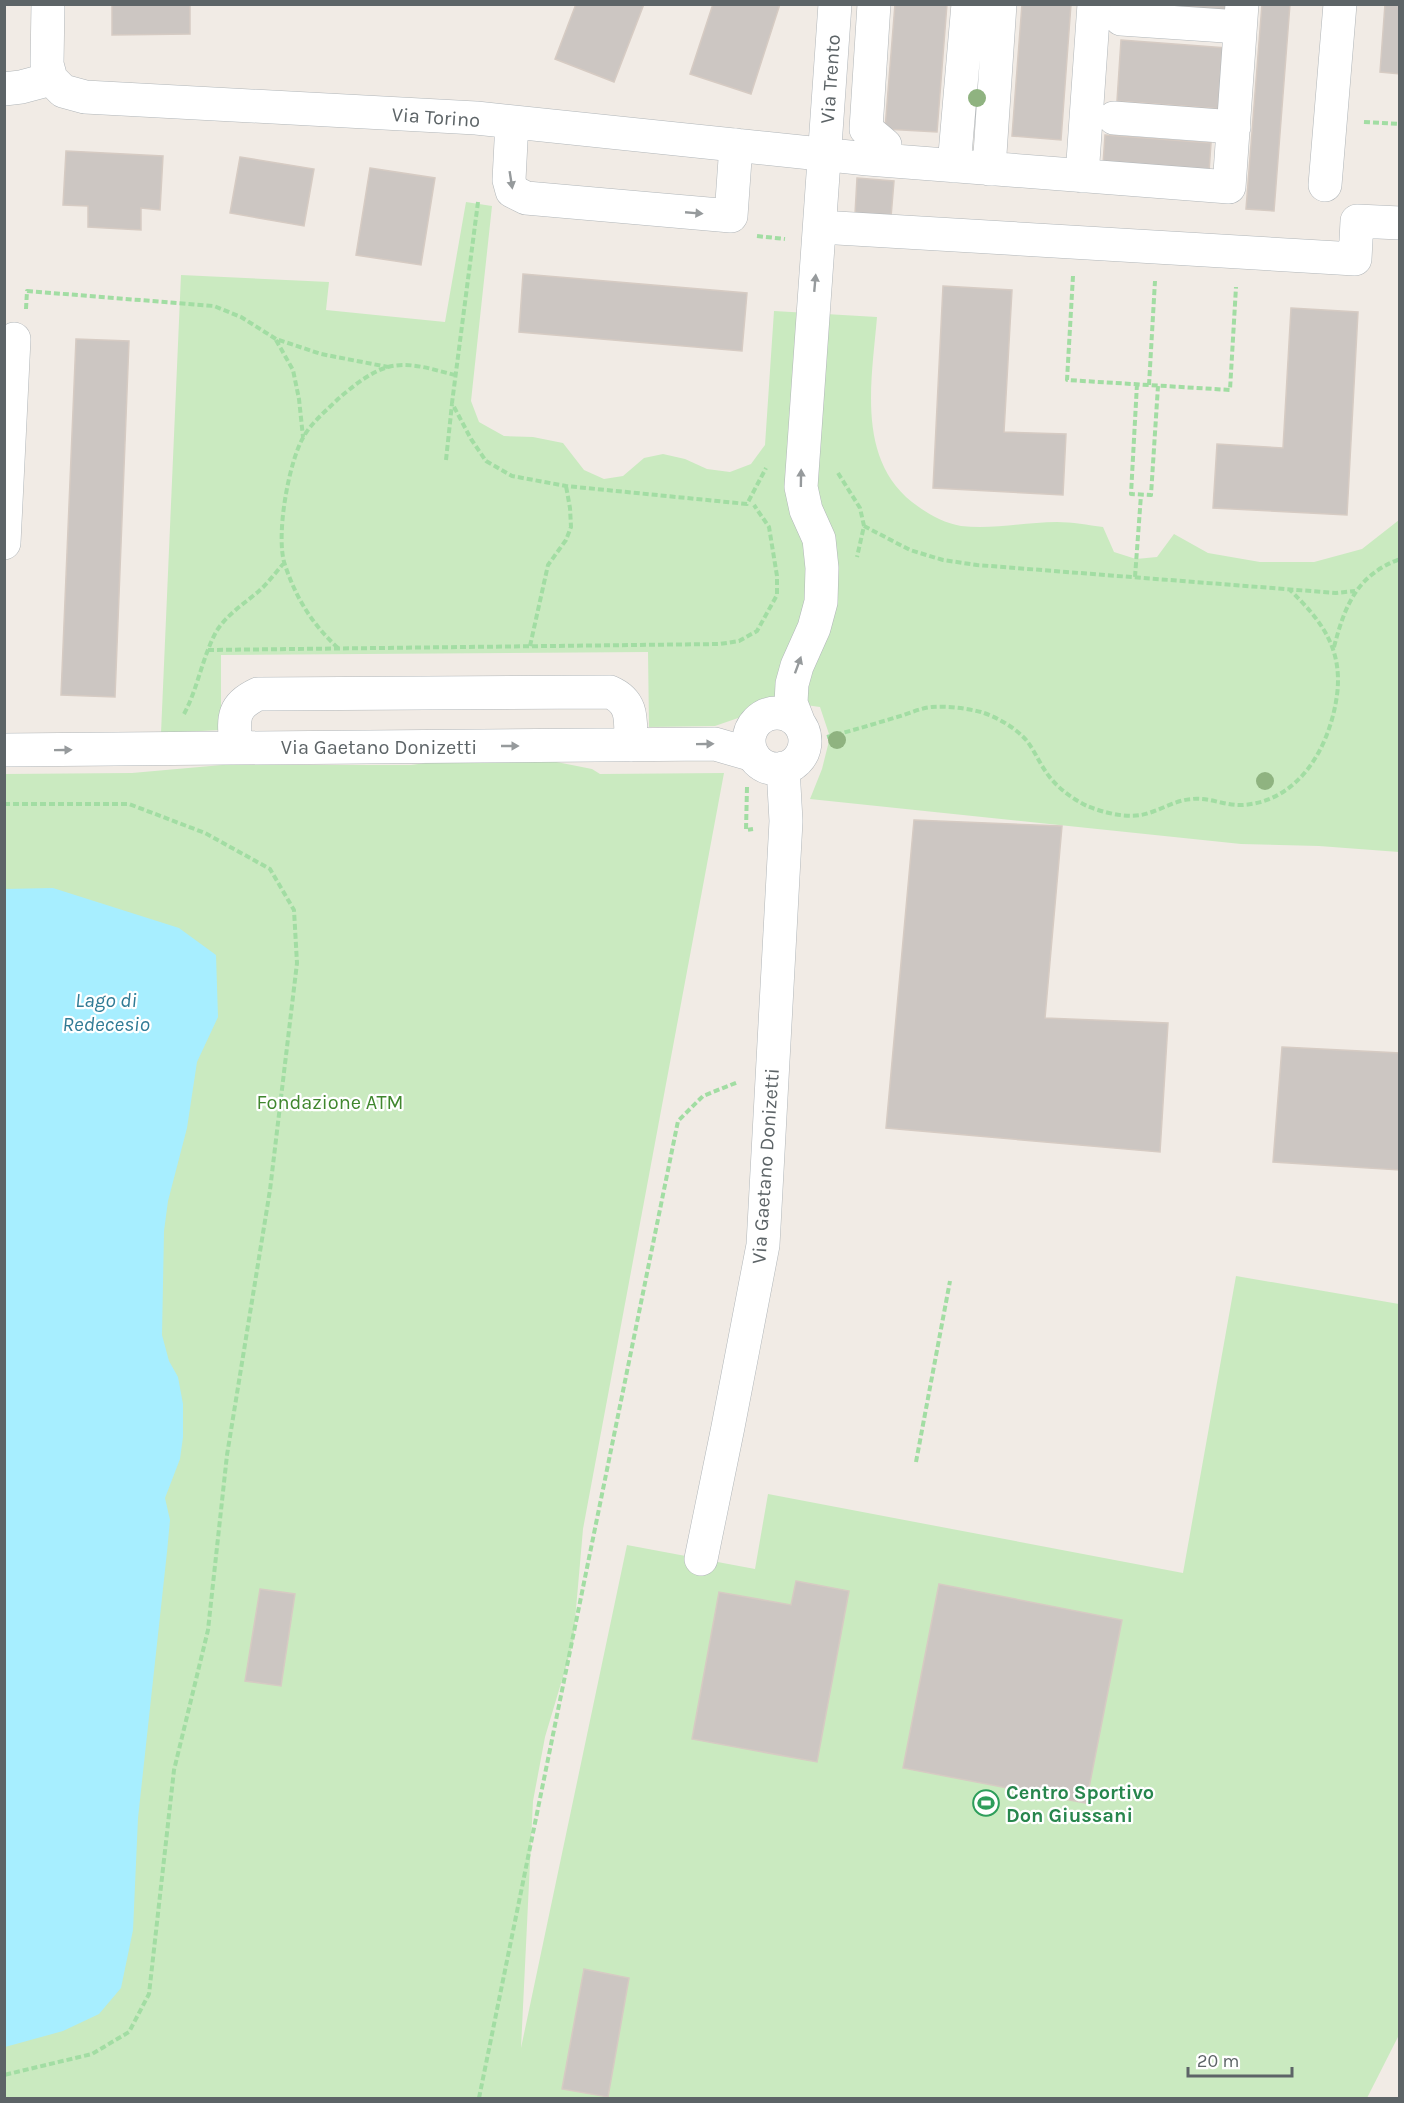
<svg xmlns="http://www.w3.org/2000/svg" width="1404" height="2103" font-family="Karla,sans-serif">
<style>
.green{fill:#caeac0}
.water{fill:#a7eeff}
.building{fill:#ccc6c2;stroke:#d6cbc3;stroke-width:1.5}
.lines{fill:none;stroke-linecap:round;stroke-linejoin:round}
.minor-casing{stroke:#b1b6b9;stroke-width:34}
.path{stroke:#a2dda3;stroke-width:4;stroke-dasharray:6 3;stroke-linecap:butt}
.minor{stroke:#fff;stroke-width:33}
.tree{fill:#8fb380}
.oneway{fill:#969a9c}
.labels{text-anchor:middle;stroke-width:4.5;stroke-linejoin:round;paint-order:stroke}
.street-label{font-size:20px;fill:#5d6467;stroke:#fff}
.park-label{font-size:20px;fill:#3f862d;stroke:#fff}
.leisure-label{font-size:20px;font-weight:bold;fill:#27864d;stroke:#fff;text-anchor:start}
.water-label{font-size:21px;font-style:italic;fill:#307b95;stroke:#fff}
</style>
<rect width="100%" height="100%" fill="#f1ebe5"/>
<path class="green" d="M466 202 492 206 471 401 479 422 504 436 533 437 563 443 584 470 604 479 623 476 644 458 663 454 685 459 707 469 730 472 751 464 765 445 774 311 877 317C872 379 856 457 912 502 926 513 943 523 961 526 992 530 1025 522 1057 522 1072 522 1088 525 1103 527L1114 552 1136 559 1157 557 1174 534 1208 553 1260 562H1314L1362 549 1399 520V852L1319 846 1241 844 810 799 822 769 830 737 820 707 791 703H765L741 717 715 726 649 727 648 652 221 655V730L161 733 181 275 329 282 326 310 445 322Z
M506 752 592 769 600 774 724 773 583 1529 573 1643 545 1737 533 1801 521 2048 627 1545 755 1569 768 1494 1183 1573 1236 1276 1399 1304 1400 2033 1367 2098H5L4 774 132 773 222 765H411Z"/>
<path class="water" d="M53 888 179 928 216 955 218 1017 197 1062 187 1128 168 1201 164 1231 162 1335 169 1361 178 1377 183 1404V1437L180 1459 165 1498 170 1520 167 1552 138 1818 133 1930 121 1988 99 2014 63 2031 5 2047 4 889Z"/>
<path class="building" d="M112 4H190V34L112 35Z
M576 4H644L614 82 555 59Z
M713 4H780L751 94 690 74Z
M895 4H947L937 132 885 129Z
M1022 4H1071L1061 140 1012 136Z
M1143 4H1230L1229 11Z
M1262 4H1290L1274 211 1246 209Z
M1385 4H1400V74L1380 72Z
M1121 40 1227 48 1223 109 1117 101Z
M1105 135 1211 143 1209 172 1103 164Z
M66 151 163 156 160 210 141 208V230L88 227V206L63 205Z
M240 157 314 169 304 226 230 213Z
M370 168 435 178 421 265 356 255Z
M857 178 894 181 891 217 855 214Z
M523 274 747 293 742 351 519 332Z
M943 286 1012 290 1004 432 1066 434 1063 495 933 488Z
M1291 308 1358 312 1347 515 1213 508 1217 444 1283 448Z
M76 339 129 341 115 697 61 695Z
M914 820 1062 826 1045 1018 1168 1023 1160 1152 886 1128Z
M1282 1047 1400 1053V1170L1273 1162Z
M796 1581 849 1591 817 1762 692 1739 719 1592 791 1605Z
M939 1584 1122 1620 1086 1803 903 1768Z
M260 1589 295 1594 281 1686 245 1681Z
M584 1969 629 1978 608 2097 562 2089Z"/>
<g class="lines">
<g class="minor-casing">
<path id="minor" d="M48 4 47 64 51 79
M874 4 866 129 885 145 883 160
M1121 19 1240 27
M51 79 63 91 85 97 476 118 868 159 1229 187 1242 4
M4 89 21 87 51 79
M1114 118 1234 127
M512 122 509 180 512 191 526 198 731 216 736 145
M954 166 968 4
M989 169 1000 4
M1082 176 1094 4
M1325 185 1340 4
M820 227 1355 259 1357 221 1400 223
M4 543 14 339
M749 741a28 28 0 1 1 56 0a28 28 0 1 1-56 0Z
M798 721 791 703 792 684 797 666 814 628 821 602 822 568 819 539 806 510 801 487 835 4
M236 748C234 720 230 707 258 694L610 692C635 703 630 722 631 745
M4 750 715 744 753 755
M701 1559 728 1427 763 1245 786 821 783 768"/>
</g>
<path class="path" d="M1364 122 1400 124
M478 202 452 403 471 439 486 461 512 476 566 486 747 504 766 468
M757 236 785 239
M1073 276 1067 380 1230 390 1236 287
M26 309 27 291 214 306 241 317 276 339 321 354 388 367
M276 340 293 370 299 399 303 437
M1137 384 1131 494 1151 495 1158 386
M1149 385 1155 281
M446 460 452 404
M838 473 860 508 864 526 857 557
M864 526 910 550 943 560 977 565 1336 593 1355 591
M1135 577 1141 495
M530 646 548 565 566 540 571 527 570 508 566 486
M1334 647C1345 605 1357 575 1400 559
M338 648C312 624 296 598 285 565 275 537 289 460 304 436 313 421 326 411 338 399 352 387 370 372 388 367 410 361 434 370 455 375
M208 650 720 644 739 641 757 631 777 595V576L769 527 754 505
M184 714C198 688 202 658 216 632 226 615 245 603 259 591 268 583 276 572 284 563
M827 737C851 731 874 724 897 717 908 714 920 708 932 707 948 706 965 708 981 712 997 717 1016 728 1027 741 1034 750 1039 762 1046 772 1056 787 1071 798 1087 806 1102 812 1124 818 1141 815 1158 812 1174 800 1192 799 1209 797 1225 806 1242 805 1299 802 1330 747 1337 695 1343 648 1321 620 1289 589
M747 787 746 830 753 829
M4 804H129L205 833 270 869 294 910 297 963 270 1190 227 1455 208 1630 174 1770 149 1994 129 2032 92 2054 4 2075
M916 1462 950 1281
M479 2098 678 1121 703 1096 738 1082"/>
<use href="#minor" class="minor"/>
</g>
<g class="tree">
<circle cx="977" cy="98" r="9"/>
<circle cx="837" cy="740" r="9"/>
<circle cx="1265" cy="781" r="9"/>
</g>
<defs><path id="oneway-solid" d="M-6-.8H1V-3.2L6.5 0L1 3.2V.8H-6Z" transform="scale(1.5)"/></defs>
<g class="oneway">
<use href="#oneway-solid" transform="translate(511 180) rotate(81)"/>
<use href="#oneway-solid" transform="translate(694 213) rotate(5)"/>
<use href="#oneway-solid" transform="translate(815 283) rotate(-85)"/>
<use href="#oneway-solid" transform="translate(801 478) rotate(-89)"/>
<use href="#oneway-solid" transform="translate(798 665) rotate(-70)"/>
<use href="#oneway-solid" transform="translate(705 744) rotate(-1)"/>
<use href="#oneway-solid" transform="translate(510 746)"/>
<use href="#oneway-solid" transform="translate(63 750) rotate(-1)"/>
</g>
<defs>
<g id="stadium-ring" transform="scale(1.35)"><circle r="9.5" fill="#fff" stroke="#2e9e5b" stroke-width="1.5"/><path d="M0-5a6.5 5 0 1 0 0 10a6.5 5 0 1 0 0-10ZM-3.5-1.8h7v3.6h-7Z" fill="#2e9e5b"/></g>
</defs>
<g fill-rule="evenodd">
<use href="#stadium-ring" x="986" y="1803"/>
</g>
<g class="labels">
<g class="street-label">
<text transform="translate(830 79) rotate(-86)" y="7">Via Trento</text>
<text transform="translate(436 117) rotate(4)" y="7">Via Torino</text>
<text x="379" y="754">Via Gaetano Donizetti</text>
<text transform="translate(765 1166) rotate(-86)" y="7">Via Gaetano Donizetti</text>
</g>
<g class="park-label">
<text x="330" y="1109">Fondazione ATM</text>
</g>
<g class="leisure-label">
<text x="1006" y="1799">Centro Sportivo<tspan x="1006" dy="23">Don Giussani</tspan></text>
</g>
<g class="water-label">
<text x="106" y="1007">Lago di<tspan x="106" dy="24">Redecesio</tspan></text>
</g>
</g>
<rect width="1404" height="2103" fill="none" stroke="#5d6467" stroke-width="12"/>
<path d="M1188 2067v9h104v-9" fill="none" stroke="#5d6467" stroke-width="3"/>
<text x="1197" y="2067" font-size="18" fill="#5d6467" stroke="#ffffff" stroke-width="4.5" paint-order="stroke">20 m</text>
</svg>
